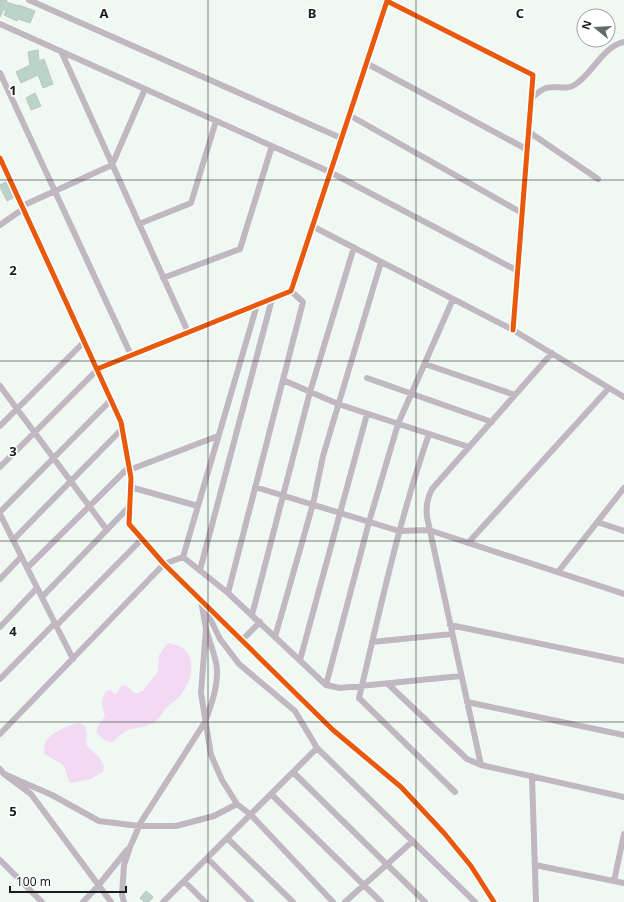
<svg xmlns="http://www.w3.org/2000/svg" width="624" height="902" font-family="'Noto Sans',sans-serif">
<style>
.green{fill:#f1daf2}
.building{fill:#bad4c9;stroke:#bec5c2}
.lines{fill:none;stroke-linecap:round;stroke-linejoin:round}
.street{stroke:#c1b7c1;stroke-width:6}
.cycleway-casing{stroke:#fff;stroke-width:8}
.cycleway{stroke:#e8590c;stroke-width:5}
.grid{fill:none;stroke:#181d1b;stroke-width:1;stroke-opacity:0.55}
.grid-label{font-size:13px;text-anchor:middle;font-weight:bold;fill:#181d1b;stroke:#fff;stroke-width:3.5;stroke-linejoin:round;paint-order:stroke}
</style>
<rect width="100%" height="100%" fill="#f0f8f4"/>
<path class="green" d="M170 643C174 645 181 646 184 649 199 662 189 688 177 699 174 702 170 704 167 707 162 712 160 719 153 723 146 727 137 727 129 730 123 732 117 738 112 742L106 741 96 732 98 726 105 716C102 705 100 701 106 691L111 690 113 693 116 694 122 685 127 686 134 693H138L143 691 158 671 159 655 167 644Z
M78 723 85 726 87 735 86 743 88 747 98 756 104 766 103 772 91 779 70 783 65 769 62 764 44 754C44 749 44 745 46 741 53 731 67 726 78 723Z"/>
<path class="building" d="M0 0H7L6 2 19 6V5L35 11 30 23 18 19 17 21 4 15 6 10 4 9 0 17Z
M38 50 39 61 44 59 53 84 43 88 38 75 21 83 16 72 30 65 28 52Z
M35 93 41 106 31 110 26 98Z
M6 182 13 198 7 201 0 187V185Z
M146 891 153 897 149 902H144L140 898Z"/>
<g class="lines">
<path class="street" d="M29 0 341 138
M0 24 330 172 518 271
M61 51 188 332
M366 63 528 150
M0 73 131 355
M531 99C535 95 540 90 546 88 556 85 567 91 576 84 594 72 602 47 624 42
M349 115 522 213
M529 132 598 179
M0 158 121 422 131 478 129 524 164 564 333 730 401 787 444 833 471 866 494 902
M22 206 112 165 145 89
M139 224 191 203 216 121
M0 225 23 209
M312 226 513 330 624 397
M163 278 240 249 272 146
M425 364 515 395
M97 369 291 291 387 1 533 75 513 330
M367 378 492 422
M283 380 338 404 469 447
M0 386 107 530
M0 426 84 342
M429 434C399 520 380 610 359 698L455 792
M0 467 97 370
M129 470 218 436
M130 487 198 506
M255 487 399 531 429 530 624 594
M0 512 111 400
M0 514 73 659
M597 522 624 531
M13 540 122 429
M468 543 609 388
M183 557 228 593 326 685 340 688 461 676
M27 568 129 467
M200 570 272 299
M558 572 624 488
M0 579 21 557
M228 593 303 302 291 291
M42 597 129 507
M252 615 310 392 354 247
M450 625 624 661
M56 626 142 539
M0 627 37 588
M275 637 313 504 323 456 381 262
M242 640 260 622
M372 642 452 634
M300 660 367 414
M0 679 55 623
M388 684 467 759 481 765 624 797
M326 685 369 522 398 424 453 299
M467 702 624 735
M0 734 164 564 183 557 257 305
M481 765 427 517C426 506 427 499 432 489L552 353
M0 769 4 774 31 794 111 902
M293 772 425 902
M4 774 52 795 99 821 139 826H176L214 816 237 804
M532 776 536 902
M271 794 381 902
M227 838 293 902
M207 858 251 902
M0 860 42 902
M535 865 624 883
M184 881 205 902
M614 881 624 834
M83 902 98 886 127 850
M124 902 122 895 124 865 130 847 141 822 205 722C211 705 218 688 217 669 216 657 210 644 207 632
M163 902 317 748
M333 902 251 815 237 804 222 780 211 755 201 693 206 629 201 600 220 639 239 664 295 711 317 748 475 902
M345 902 413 841"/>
<g class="cycleway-casing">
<path id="cycleway" d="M0 158 121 422 131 478 129 524 164 564 333 730 401 787 444 833 471 866 494 902
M97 369 291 291 387 1 533 75 513 330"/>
</g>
<use href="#cycleway" class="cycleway"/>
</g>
<path class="grid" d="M208 0V902M416 0V902M0 180H624M0 361H624M0 541H624M0 722H624"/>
<g class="grid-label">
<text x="104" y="18">A</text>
<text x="312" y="18">B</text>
<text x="520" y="18">C</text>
<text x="13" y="95">1</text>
<text x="13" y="275">2</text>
<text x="13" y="456">3</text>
<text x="13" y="636">4</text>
<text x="13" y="816">5</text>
</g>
<g transform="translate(596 28) rotate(288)"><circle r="19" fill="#ffffff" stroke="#a3a5a4"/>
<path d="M0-3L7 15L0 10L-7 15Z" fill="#646a67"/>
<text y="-6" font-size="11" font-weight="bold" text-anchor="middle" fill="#181d1b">N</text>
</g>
<path d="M10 886v6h116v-6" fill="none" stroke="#181d1b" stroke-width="2"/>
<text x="16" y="886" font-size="12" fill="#181d1b" stroke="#ffffff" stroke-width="3" paint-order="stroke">100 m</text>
</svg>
